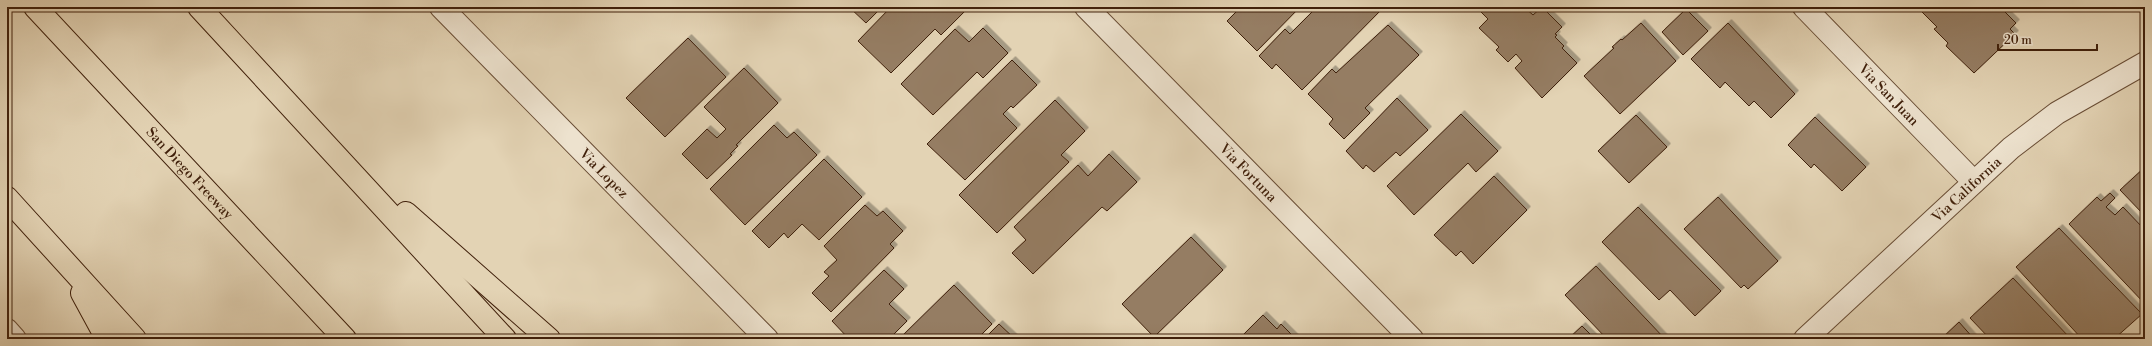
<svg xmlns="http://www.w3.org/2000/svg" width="2152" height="346" font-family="'Libre Bodoni',serif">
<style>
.building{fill:#957d63;stroke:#40200b;filter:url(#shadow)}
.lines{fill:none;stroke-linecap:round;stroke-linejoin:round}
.minor-casing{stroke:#694d35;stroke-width:24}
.highway-casing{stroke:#40200b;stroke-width:24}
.minor{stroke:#ede2ce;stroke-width:22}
.highway{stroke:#e3d3b4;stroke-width:22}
.labels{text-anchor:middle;stroke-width:3.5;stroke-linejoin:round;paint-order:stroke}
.street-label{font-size:14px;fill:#40200b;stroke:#ede2ce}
</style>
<defs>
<filter id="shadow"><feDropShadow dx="3.5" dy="-3.5" stdDeviation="0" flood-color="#0004"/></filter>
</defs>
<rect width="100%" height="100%" fill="#e3d3b4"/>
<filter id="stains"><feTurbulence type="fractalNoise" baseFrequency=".005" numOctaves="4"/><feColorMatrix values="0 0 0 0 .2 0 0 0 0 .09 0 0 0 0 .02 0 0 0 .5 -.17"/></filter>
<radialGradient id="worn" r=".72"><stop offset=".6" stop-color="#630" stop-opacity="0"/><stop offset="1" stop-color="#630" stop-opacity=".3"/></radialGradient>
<path class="building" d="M649 7H657L653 11Z
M849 7H882L866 23Z
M891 7H963L966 10 941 35 935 29 891 73 858 41Z
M1241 7H1300L1257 51 1227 21Z
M1317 7H1380L1382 9 1302 90 1276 64 1272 69 1259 56 1285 29 1290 34Z
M1480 7H1524L1533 15 1542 7 1562 27 1555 34 1557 35 1555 37 1564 46 1562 48 1577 63 1542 98 1515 68 1522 61 1516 54 1508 62 1496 50 1499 47 1479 28 1488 19 1478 9Z
M1917 7H2000L2016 23 2010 29 2015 34 1974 73 1946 46 1948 43 1934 29 1937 27Z
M1686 9 1708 31 1683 55 1662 32Z
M1641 23 1676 61 1620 114 1584 76 1614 48 1612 47 1621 39 1622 40Z
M1728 23 1795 94 1771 118 1754 101 1749 106 1725 82 1720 88 1691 59Z
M1388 25 1419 55 1365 108 1370 113 1344 139 1329 124 1333 119 1308 94 1332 69 1336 73Z
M983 28 1008 53 983 78 977 72 933 115 901 84 955 29 969 42Z
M688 38 726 77 665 137 626 98Z
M1012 60 1037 85 1013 108 1011 106 1003 114 1017 128 965 180 927 144Z
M744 68 778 103 736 145 738 146 730 154 732 155 707 179 682 154 707 129 717 138 726 129 704 107Z
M1397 98 1428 130 1400 156 1396 152 1374 172 1366 165 1363 169 1346 151Z
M1055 100 1085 131 1061 155 1069 162 997 233 959 195Z
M1461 114 1498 151 1476 172 1468 163 1414 215 1387 186Z
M1636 115 1667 147 1629 183 1598 151Z
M1815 117 1866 167 1842 191 1814 164 1811 168 1788 145Z
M774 125 787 138 794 132 817 155 745 225 710 189Z
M1109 154 1137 182 1107 211 1102 207 1033 274 1012 253 1026 240 1014 227 1078 165 1088 176Z
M824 159 862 197 819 240 802 224 788 238 784 233 769 248 752 231Z
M2145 167V216L2120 190Z
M1494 176 1527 210 1473 264 1461 251 1456 256 1434 235Z
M2110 193 2115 198 2106 207 2115 215 2123 207 2145 230V304L2069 224 2097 197 2101 201Z
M1718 197 1778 261 1748 289 1744 285 1741 288 1684 229Z
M865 205 877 216 883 211 903 231 890 244 894 248 831 312 812 293 829 276 824 272 837 260 824 246Z
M1638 207 1721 291 1695 316 1670 290 1659 300 1602 242Z
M2059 228 2142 314 2114 339H2082L2016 267Z
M1191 237 1223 270 1154 337 1122 304Z
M1596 266 1665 339H1607L1565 295Z
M884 270 904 289 889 304 907 321 889 339H849L832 321Z
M2013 278 2071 339H1990L1970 318Z
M954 285 992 324 977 339H899Z
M1263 315 1277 329 1281 324 1296 339H1239Z
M1959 322 1974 339H1941Z
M999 324 1015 339H984Z
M1582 326 1595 339H1568Z"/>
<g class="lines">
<g class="minor-casing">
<g id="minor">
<path id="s1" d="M441 7 767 339"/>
<path id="s2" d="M1086 7 1412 339"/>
<path id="s3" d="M1804 7 1974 182"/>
<path d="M7 330 15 339"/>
<path id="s4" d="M1805 339 2011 148 2057 113 2145 63"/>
</g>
</g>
<g class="highway-casing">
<g id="highway">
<path id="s5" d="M35 7 345 339"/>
<path d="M199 7 505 339"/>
<path d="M7 198 135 339"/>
<path d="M406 213 549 339"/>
<path d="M82 293 107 339"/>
</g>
</g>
<use href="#minor" class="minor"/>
<use href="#highway" class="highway"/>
</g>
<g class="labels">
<g class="street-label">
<text dy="5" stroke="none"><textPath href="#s3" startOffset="122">Via San Juan</textPath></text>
<text dy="5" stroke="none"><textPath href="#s5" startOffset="227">San Diego Freeway</textPath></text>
<text dy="5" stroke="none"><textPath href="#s1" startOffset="233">Via Lopez</textPath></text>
<text dy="5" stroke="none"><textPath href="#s2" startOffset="232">Via Fortuna</textPath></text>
<text dy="5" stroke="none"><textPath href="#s4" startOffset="220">Via California</textPath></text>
</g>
</g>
<rect width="2152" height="346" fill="none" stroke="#e3d3b4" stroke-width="24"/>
<rect x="8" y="8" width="2136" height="330" fill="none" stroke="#40200b" stroke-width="2"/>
<rect x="12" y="12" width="2128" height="322" fill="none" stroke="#40200b"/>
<path d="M1998 44v6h99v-6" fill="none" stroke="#40200b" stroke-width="2"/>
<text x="2004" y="44" font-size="12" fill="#40200b" stroke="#ede2ce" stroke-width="3" paint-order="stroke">20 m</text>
<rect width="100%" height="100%" filter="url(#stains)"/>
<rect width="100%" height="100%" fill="url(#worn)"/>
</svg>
